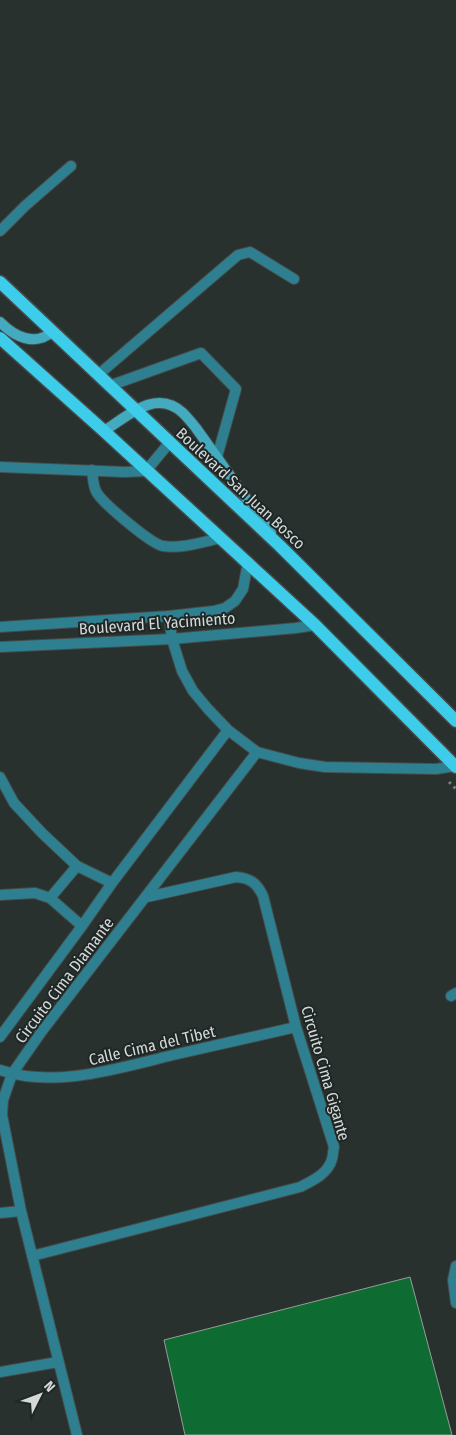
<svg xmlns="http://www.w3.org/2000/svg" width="456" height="1435" font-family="'Fira Sans Condensed',sans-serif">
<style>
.building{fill:#0e6b31;stroke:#979d98}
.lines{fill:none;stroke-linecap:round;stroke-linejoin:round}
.service-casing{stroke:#444c4a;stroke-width:12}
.minor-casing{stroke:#444c4a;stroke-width:12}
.tertiary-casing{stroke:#444c4a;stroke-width:12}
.secondary-casing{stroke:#444c4a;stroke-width:12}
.primary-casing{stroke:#444c4a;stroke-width:15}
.path{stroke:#7a817f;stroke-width:3;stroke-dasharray:2.5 4;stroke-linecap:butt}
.service{stroke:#2e8091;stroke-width:10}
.minor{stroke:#2e8091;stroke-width:10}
.tertiary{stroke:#2e8091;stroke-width:10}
.secondary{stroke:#43aac0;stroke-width:10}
.primary{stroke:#3dcce9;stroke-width:12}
.labels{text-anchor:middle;stroke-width:4;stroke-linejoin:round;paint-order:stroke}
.street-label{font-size:16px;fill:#d4d9d8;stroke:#1f2726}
</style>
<rect width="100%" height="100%" fill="#29312f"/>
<path class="building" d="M410 1277 452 1435H185L164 1340Z"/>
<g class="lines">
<g class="service-casing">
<path id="service" d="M0 231 25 206 71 166
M98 375 238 255 250 252 294 279
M109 386 201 353 236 389 217 457
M92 470C93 478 93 487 97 493 104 504 151 544 163 546 181 549 203 542 221 538
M451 996 456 993
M456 1266 453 1280 456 1303"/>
</g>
<g class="minor-casing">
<path id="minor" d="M0 467 125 472 146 471 170 442
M169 616 172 639 182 671 193 691 208 709 228 730 257 752 299 763 325 767 436 769 455 766
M0 777 14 803 42 833 77 866 112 883
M0 895 35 893 50 898 82 926
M50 898 77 866
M0 1037 82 926 112 883 228 730
M0 1070C54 1089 119 1068 173 1055 214 1046 255 1036 296 1027
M0 1213 21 1211
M32 1256 300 1187C312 1181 328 1174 332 1159 333 1156 333 1151 334 1147L296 1027 263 896C257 883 250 878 236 877L147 897
M0 1372 58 1362
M77 1435 21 1211 2 1115 3 1100 12 1074 42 1031 257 752"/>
</g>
<g class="tertiary-casing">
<path id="tertiary" d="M0 627 169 616 214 611 225 608 235 601 243 589 248 562
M0 647 172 639 296 628 315 625"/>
</g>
<g class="secondary-casing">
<path id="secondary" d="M0 322C14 336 34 347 52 332
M104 431C128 416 156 388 183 413 188 418 192 423 196 428L271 533"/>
</g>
<g class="primary-casing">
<path id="primary" d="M0 282 280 546 456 721
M0 338 104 431 315 625 456 767"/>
</g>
<path class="path" d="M449 782 456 789"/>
<use href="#service" class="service"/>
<use href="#minor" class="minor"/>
<use href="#tertiary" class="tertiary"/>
<use href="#secondary" class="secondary"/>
<use href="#primary" class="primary"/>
</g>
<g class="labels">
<g class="street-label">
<text transform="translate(241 488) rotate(43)" y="6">Boulevard San Juan Bosco</text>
<text transform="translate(157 623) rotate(-4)" y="6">Boulevard El Yacimiento</text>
<text transform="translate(64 980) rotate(-53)" y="6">Circuito Cima Diamante</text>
<text transform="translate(152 1045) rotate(-13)" y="6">Calle Cima del Tibet</text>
<text transform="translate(326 1073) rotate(74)" y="6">Circuito Cima Gigante</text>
</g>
</g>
<g transform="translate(40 1395) rotate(48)" stroke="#1f2726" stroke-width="4" paint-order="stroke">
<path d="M0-4L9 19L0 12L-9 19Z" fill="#d4d9d8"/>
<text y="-8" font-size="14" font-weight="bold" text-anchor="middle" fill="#d4d9d8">N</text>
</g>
</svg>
